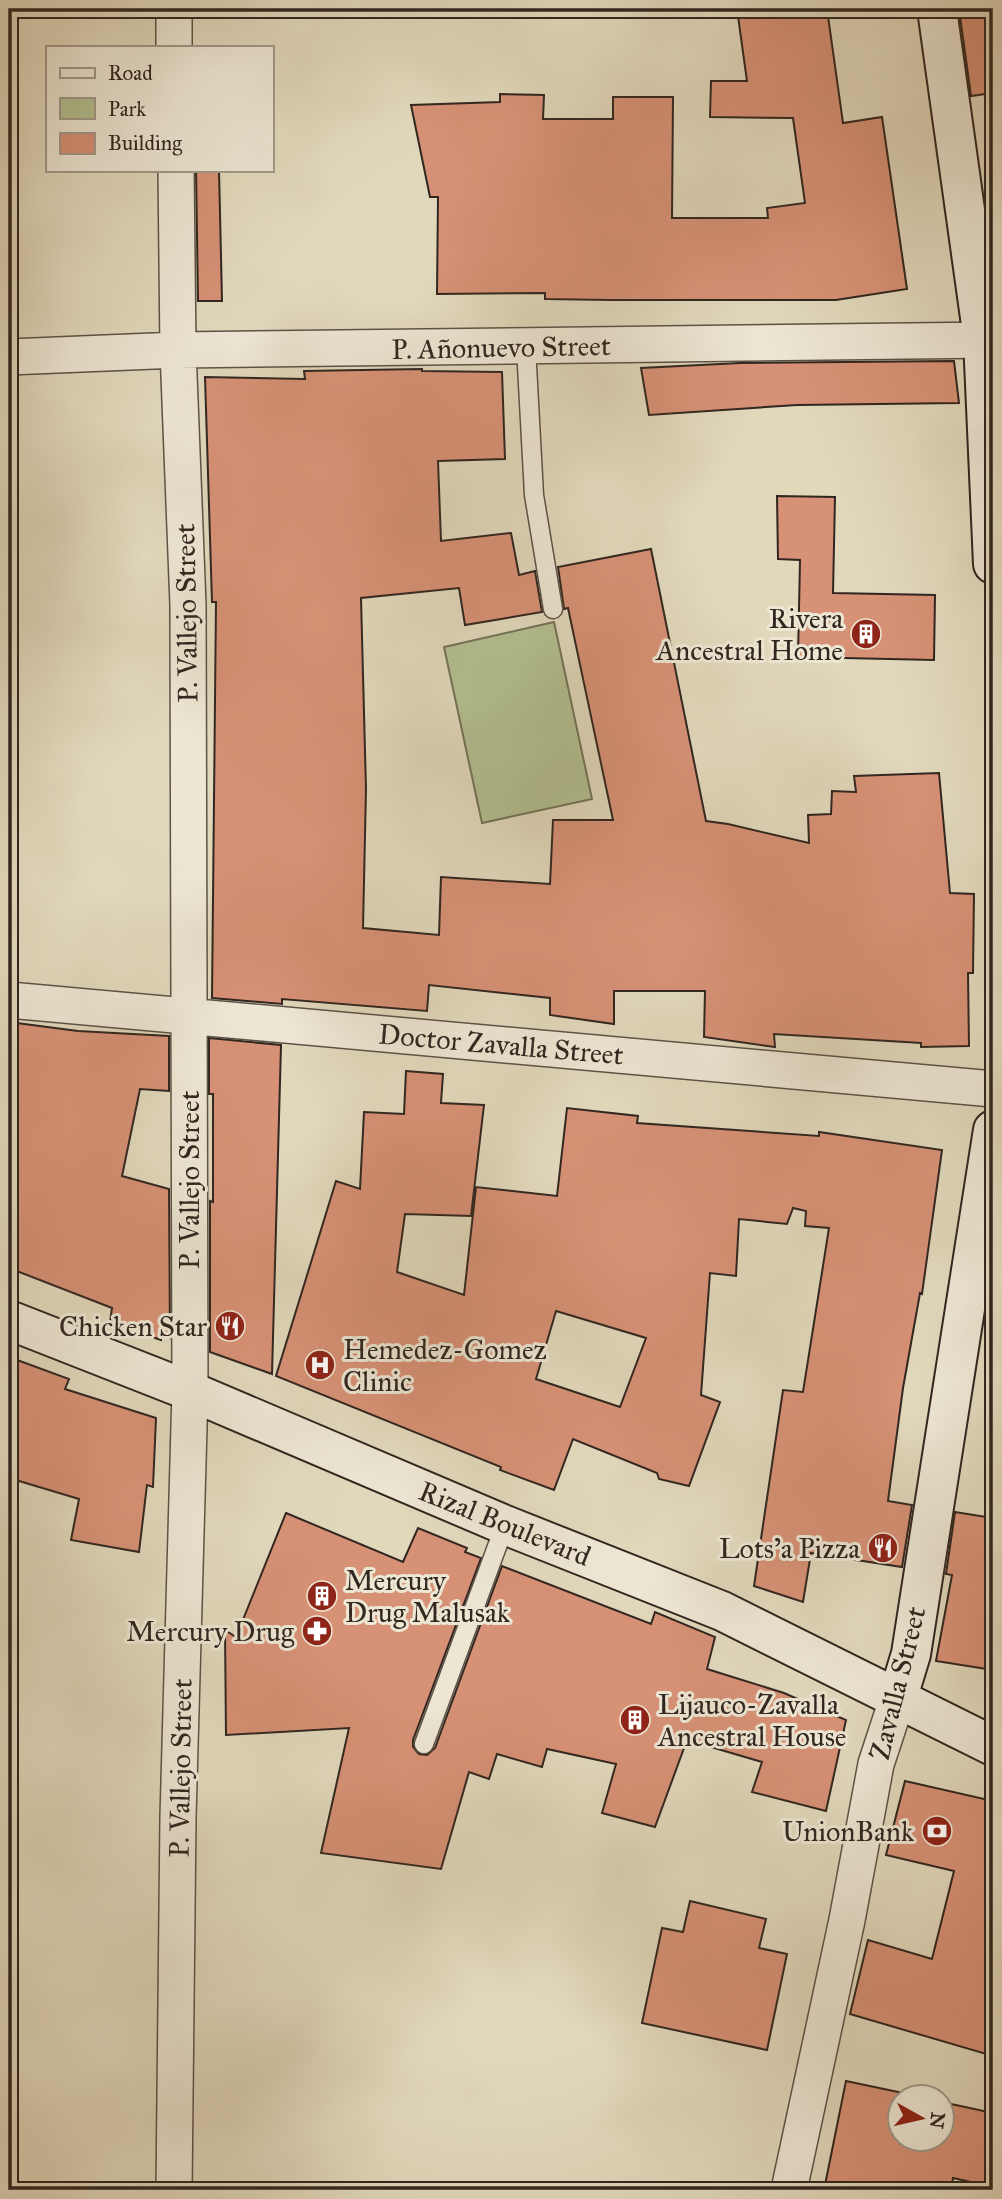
<svg xmlns="http://www.w3.org/2000/svg" width="1002" height="2199" font-family="'IM FELL Great Primer',serif">
<style>
.green{fill:#b2bf91;stroke:#727258;stroke-width:2}
.building{fill:#d79176;stroke:#312620;stroke-width:2;fill-rule:evenodd}
.lines{fill:none;stroke-linecap:round;stroke-linejoin:round}
.lane-casing{stroke:#5d5247;stroke-width:21}
.street-casing{stroke:#5d5247;stroke-width:38}
.secondary-casing{stroke:#312620;stroke-width:42}
.lane{stroke:#ece6d3;stroke-width:18}
.street{stroke:#ece6d3;stroke-width:35}
.secondary{stroke:#ece6d3;stroke-width:38}
.labels{text-anchor:middle;stroke-width:6;stroke-linejoin:round;paint-order:stroke}
.street-label{font-size:28px;fill:#312620;stroke:#ece6d3}
.poi-label{font-size:28px;fill:#312620;stroke:#ece6d3;text-anchor:end}
</style>
<rect width="100%" height="100%" fill="#e1d8bc"/>
<filter id="stains"><feTurbulence type="fractalNoise" baseFrequency=".00286" numOctaves="4"/><feColorMatrix values="0 0 0 0 .2 0 0 0 0 .09 0 0 0 0 .02 0 0 0 .5 -.17"/></filter>
<radialGradient id="worn" r=".72"><stop offset=".6" stop-color="#630" stop-opacity="0"/><stop offset="1" stop-color="#630" stop-opacity=".3"/></radialGradient>
<path class="green" d="M554 622 592 799 482 823 444 647Z"/>
<path class="building" d="M737 9H827L843 123 882 117 907 289 836 300H609L545 299V293L437 294 438 197H430L411 105 500 102V94L544 95 543 119H613V97H673L672 218H768L767 208 805 203 793 118 710 117 711 81H747Z
M959 9H993V93L971 96Z
M196 170H219L222 301H198Z
M954 361 959 403 797 405 649 415 641 368 740 363Z
M422 369V371L502 372 505 459 438 461 441 541 511 533 519 575 535 571 542 612 465 625 459 588 361 598 366 789 363 928 439 935 441 877 550 884 553 820H613L568 608 564 609 558 567 651 549 706 821 728 824 809 843 808 815 831 814 832 791 856 792 854 776 939 773 950 893 974 894 973 973H968L969 1046 921 1047V1043L774 1034 775 1047 704 1037 705 991H614V1024L550 1015V998L429 985 427 1011 282 999V1004L212 998 216 602H212L205 377 305 379 304 371Z
M777 496 835 497 833 593 935 595 934 660 798 657 800 560 778 559Z
M9 1022 78 1031 169 1036V1091L140 1089 122 1176 169 1189 170 1338 161 1335V1340L110 1322 112 1308 9 1268Z
M209 1038 281 1045 272 1374 210 1352V1201L213 1202V1094H209Z
M406 1071 443 1074 441 1103 484 1105 471 1216 405 1214 397 1272 464 1295 476 1187 557 1196 567 1108 638 1116 637 1123 819 1136V1132L942 1150 922 1294 920 1293 903 1388 888 1501 912 1505 902 1567 811 1553 803 1602 754 1586 783 1390 803 1392 829 1228 805 1226 806 1211 793 1208 787 1224 739 1219 736 1276 710 1273 701 1395 720 1402 689 1486 659 1479 657 1473 573 1439 554 1490 500 1470 501 1467 276 1376 336 1181 360 1189 364 1112 404 1114ZM556 1311 646 1338 620 1407 536 1379Z
M9 1357 69 1379 65 1389 156 1418 153 1487 147 1485 139 1552 71 1540 79 1499 9 1478Z
M955 1512 993 1518V1670L936 1661 952 1575 946 1574Z
M286 1513 403 1562 418 1528 467 1548 465 1552 481 1558 413 1740V1747L419 1754 427 1755 435 1748 502 1566 651 1624 655 1612 715 1637 707 1669 784 1693 846 1720 826 1811 752 1792 762 1762 687 1740 655 1827 602 1813 616 1764 547 1749 542 1767 497 1754 489 1779 469 1772 441 1869 321 1853 349 1728 226 1735 225 1630 236 1637Z
M905 1781 993 1801V2056L850 2014 868 1940 932 1959 954 1871 886 1855Z
M690 1901 766 1919 759 1948 787 1954 767 2050 642 2023 662 1928 683 1932Z
M846 2081 922 2097H900V2139H942V2102L993 2113V2187L953 2178 951 2190H824Z"/>
<g class="lines">
<g class="lane-casing">
<path id="lane" d="M526 347 534 495 553 609
M424 1744 505 1525"/>
</g>
<g class="street-casing">
<path id="street" d="M174 9V47
M9 357 178 350 993 340
M9 1000 993 1089
M174 2190 178 1817 190 1391 188 605 178 350 176 170
M789 2190 847 1920 876 1764 897 1700"/>
</g>
<g class="secondary-casing">
<path id="secondary" d="M937 9 983 339 993 564
M9 1320 190 1391 505 1525 722 1611 993 1746
M897 1700 911 1654 993 1130"/>
</g>
<use href="#lane" class="lane"/>
<use href="#street" class="street"/>
<use href="#secondary" class="secondary"/>
</g>
<defs>
<g id="building-disc" transform="scale(1.575)"><circle r="9.5" fill="#8f2418" stroke="#ece6d3"/><path d="M-4-6H4V6H1V3H-1V6H-4ZM-2.5-4.3h1.7v1.8h-1.7ZM.8-4.3h1.7v1.8H.8ZM-2.5-1h1.7V.8h-1.7ZM.8-1h1.7V.8H.8Z" fill="#fff"/></g>
<g id="restaurant-disc" transform="scale(1.575)"><circle r="9.5" fill="#8f2418" stroke="#ece6d3"/><path d="M-5-6h1v4h1v-4h1v4h1v-4h1v5L-1.5 .5V6h-2V.5L-5-1ZM5-6V6H3V1.5H1.5Q1.5-4 5-6Z" fill="#fff"/></g>
<g id="hospital-disc" transform="scale(1.575)"><circle r="9.5" fill="#8f2418" stroke="#ece6d3"/><path d="M-5-5h3v3.5h4V-5h3V5h-3V1.5h-4V5h-3Z" fill="#fff"/></g>
<g id="pharmacy-disc" transform="scale(1.575)"><circle r="9.5" fill="#8f2418" stroke="#ece6d3"/><path d="M-2-6h4v4h4v4h-4v4h-4v-4h-4v-4h4Z" fill="#fff"/></g>
<g id="bank-disc" transform="scale(1.575)"><circle r="9.5" fill="#8f2418" stroke="#ece6d3"/><path d="M-6-4H6V4H-6ZM0-2.3a2.3 2.3 0 1 0 0 4.6a2.3 2.3 0 1 0 0-4.6Z" fill="#fff"/></g>
</defs>
<g fill-rule="evenodd">
<use href="#building-disc" x="866" y="634"/>
<use href="#restaurant-disc" x="230" y="1326"/>
<use href="#hospital-disc" x="320" y="1365"/>
<use href="#restaurant-disc" x="883" y="1548"/>
<use href="#building-disc" x="322" y="1596"/>
<use href="#pharmacy-disc" x="317" y="1631"/>
<use href="#building-disc" x="635" y="1720"/>
<use href="#bank-disc" x="937" y="1831"/>
</g>
<g class="labels">
<g class="street-label">
<text transform="translate(501 347) rotate(-1)" y="10">P. Añonuevo Street</text>
<text transform="translate(186 613) rotate(-91)" y="10">P. Vallejo Street</text>
<text transform="translate(501 1044) rotate(5)" y="10">Doctor Zavalla Street</text>
<text transform="translate(189 1180) rotate(-90)" y="10">P. Vallejo Street</text>
<text transform="translate(505 1523) rotate(22)" y="10">Rizal Boulevard</text>
<text transform="translate(897 1683) rotate(-76)" y="10">Zavalla Street</text>
<text transform="translate(180 1768) rotate(-89)" y="10">P. Vallejo Street</text>
</g>
<g class="poi-label">
<text x="843" y="628">Rivera<tspan x="843" dy="32">Ancestral Home</tspan></text>
<text x="207" y="1336">Chicken Star</text>
<text x="343" y="1359" text-anchor="start">Hemedez-Gomez<tspan x="343" dy="32">Clinic</tspan></text>
<text x="860" y="1558">Lots'a Pizza</text>
<text x="345" y="1590" text-anchor="start">Mercury<tspan x="345" dy="32">Drug Malusak</tspan></text>
<text x="294" y="1641">Mercury Drug</text>
<text x="658" y="1714" text-anchor="start">Lijauco-Zavalla<tspan x="658" dy="32">Ancestral House</tspan></text>
<text x="914" y="1841">UnionBank</text>
</g>
</g>
<rect width="1002" height="2199" fill="none" stroke="#e1d8bc" stroke-width="35"/>
<rect x="10" y="10" width="981" height="2178" fill="none" stroke="#312620" stroke-width="3.5"/>
<rect x="18" y="18" width="967" height="2164" fill="none" stroke="#312620" stroke-width="2"/>
<rect x="46" y="46" width="228" height="126" fill="#ece6d3" stroke="#a1998b" stroke-width="2"/>
<rect x="60" y="68" width="35" height="10" fill="#ece6d3" stroke="#a1998b" stroke-width="2"/>
<text x="108" y="80" font-size="21" fill="#312620">Road</text>
<rect x="60" y="98" width="35" height="21" fill="#b2bf91" stroke="#a1998b" stroke-width="2"/>
<text x="108" y="116" font-size="21" fill="#312620">Park</text>
<rect x="60" y="133" width="35" height="21" fill="#d79176" stroke="#a1998b" stroke-width="2"/>
<text x="108" y="150" font-size="21" fill="#312620">Building</text>
<g transform="translate(921 2118) rotate(98)"><circle r="33" fill="#ece6d3" stroke="#a1998b" stroke-width="2"/>
<path d="M0-5L12 26L0 18L-12 26Z" fill="#8f2418"/>
<text y="-10" font-size="19" font-weight="bold" text-anchor="middle" fill="#312620">N</text>
</g>
<rect width="100%" height="100%" filter="url(#stains)"/>
<rect width="100%" height="100%" fill="url(#worn)"/>
</svg>
